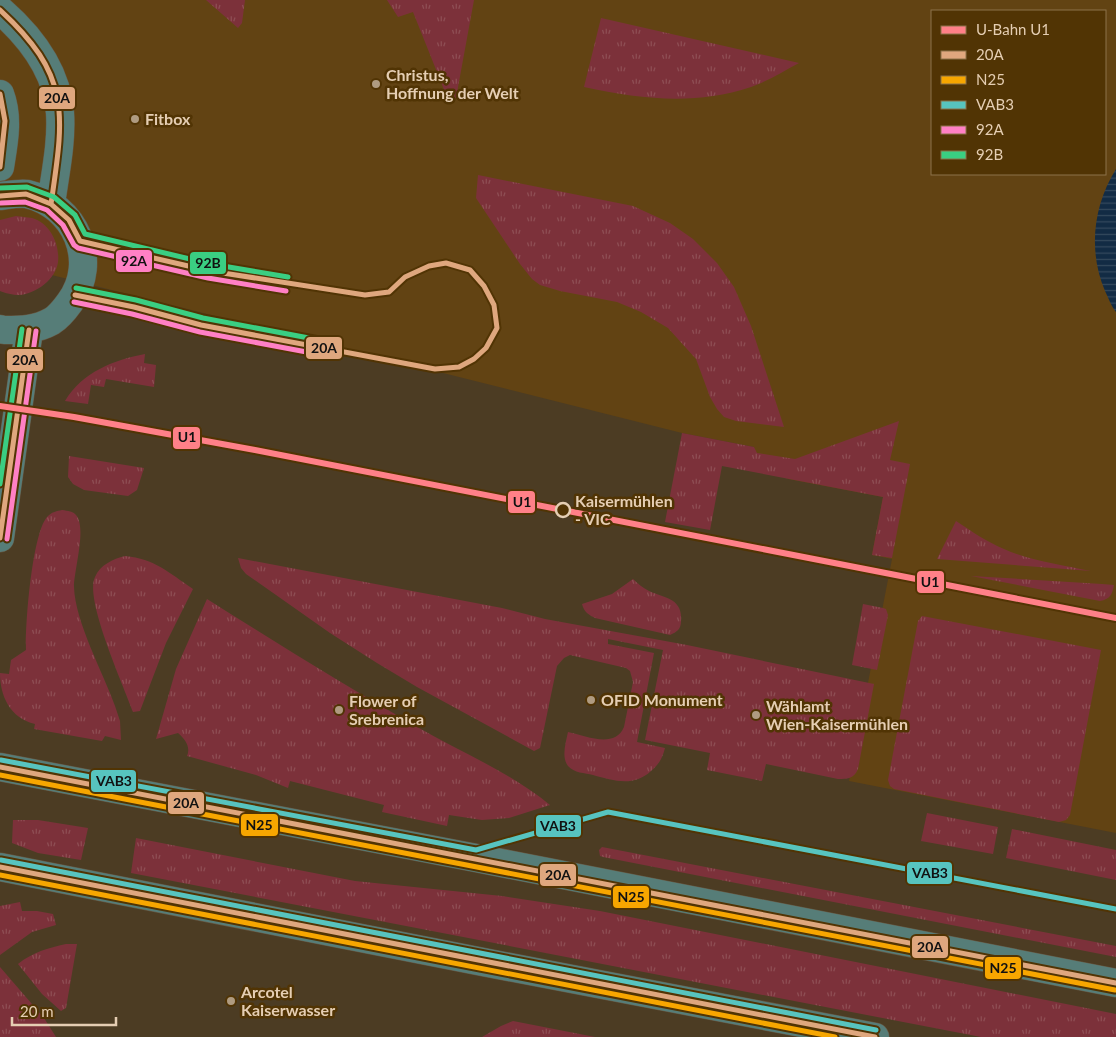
<svg xmlns="http://www.w3.org/2000/svg" width="1116" height="1037" font-family="Lato,sans-serif">
<style>
.built{fill:#624313;fill-rule:evenodd}
.grass{fill:url(#grass-tufts)}
.water{fill:url(#water-rules)}
.lines{fill:none;stroke-linecap:round;stroke-linejoin:round}
.major-casing{stroke:#675843;stroke-width:29}
.major{stroke:#567d78;stroke-width:28}
.bus-1-casing{stroke:#513404;stroke-width:9}
.bus-2-casing{stroke:#513404;stroke-width:9}
.bus-3-casing{stroke:#513404;stroke-width:9}
.bus-4-casing{stroke:#513404;stroke-width:9}
.bus-5-casing{stroke:#513404;stroke-width:9}
.bus-1{stroke:#dfa77e;stroke-width:5}
.bus-2{stroke:#f7a600;stroke-width:5}
.bus-3{stroke:#57c4bf;stroke-width:5}
.bus-4{stroke:#ff80c5;stroke-width:5}
.bus-5{stroke:#3ace82;stroke-width:5}
.metro-1-casing{stroke:#513404;stroke-width:10}
.metro-1{stroke:#ff8088;stroke-width:6}
.poi-dot{fill:#af9b81;stroke:#513404;stroke-width:2}
.stop-dot{fill:#513404;stroke:#e5ceb3;stroke-width:2.5}
.labels{text-anchor:middle;stroke-width:5;stroke-linejoin:round;paint-order:stroke}
.poi-label{font-size:16px;font-weight:bold;fill:#e5ceb3;stroke:#513404;text-anchor:start}
.stop-label{font-size:16px;font-weight:bold;fill:#e5ceb3;stroke:#513404;text-anchor:start}
.line-badge{stroke:#513404;stroke-width:2}
.pale-badge-label{font-size:14px;text-anchor:middle;font-weight:bold;fill:#111}
</style>
<defs>
<pattern id="grass-tufts" width="24" height="20" patternUnits="userSpaceOnUse" patternTransform="scale(1.25)"><rect width="24" height="20" fill="#7c313a"/><path d="M3 7l-1-3M5 7V3M7 7l1-3M15 17l-1-3M17 17v-4M19 17l1-3" fill="none" stroke="#8e4e54"/></pattern>
<pattern id="water-rules" width="6" height="5" patternUnits="userSpaceOnUse" patternTransform="scale(1.25)"><rect width="6" height="5" fill="#122b44"/><path d="M0 2.5h6" fill="none" stroke="#34495d"/></pattern>
</defs>
<rect width="100%" height="100%" fill="#4c3c23"/>
<path class="built" d="M0 0H1116V833L849 781 892 559 872 555 883 497 788 479 756 453 754 447 682 433 0 262ZM932 11H1105V174H932Z"/>
<path class="grass" d="M206 0H245L242 23 238 28Z
M387 0H474L456 98 449 102 413 12 398 17Z
M601 18 799 63C784 71 768 81 751 87 693 106 642 99 584 87Z
M478 175 633 206 670 223 693 239 717 263 734 287 751 326 784 427 736 421 724 417 717 409 710 397 696 359 668 328 641 312 617 302 560 291 540 285 532 279 520 264 476 198Z
M16 216C21 217 27 217 32 218 50 223 60 244 58 262 56 279 36 294 19 295 13 295 5 293 0 291V220Z
M145 354 144 363 156 365 154 387 106 379 104 387 91 385 88 404 65 401C82 372 114 360 145 354Z
M899 421 890 460 910 464 892 558 872 555 883 497 722 466 710 530 665 522 682 433 754 447 757 453 795 459Z
M69 456 144 468 137 490 128 496 84 490 73 484 68 477Z
M62 510C68 511 73 511 76 515 87 528 74 570 74 587 75 622 103 672 115 706L120 721 121 740 105 736 102 741 34 729 35 724C10 718 0 696 0 673L9 674 11 660 26 650C25 627 32 531 48 516 52 512 57 511 62 510Z
M956 521C971 531 987 542 1004 549 1031 561 1062 565 1091 571L937 559Z
M125 556C155 559 168 572 193 589L166 643 140 711 133 712C124 686 84 599 95 577 100 565 113 559 125 556Z
M238 558 502 608 545 619 687 645 874 684 858 769C854 779 847 779 838 779L766 764 762 781 707 770 710 753 645 740 663 650 608 639V644L654 653 637 742 665 748C662 759 659 764 651 771 634 787 614 781 593 775 585 773 574 773 568 766 561 757 566 742 568 732 586 736 615 749 624 727L633 682 630 671 626 668 570 655 564 658 557 666 540 748 534 751 417 687 377 663 330 633 246 574 241 568Z
M971 576 1102 584 1114 585C1112 595 1110 599 1100 601Z
M633 579C638 584 643 588 649 591 664 598 683 598 681 621 681 629 677 632 670 635L595 618C589 615 584 612 582 604L612 594Z
M207 599C277 643 347 687 419 728 463 753 511 773 550 805L509 818 482 820 449 815 447 826 382 812 384 805 290 781 288 788 256 775 187 756C191 747 185 739 178 733L156 739 176 669Z
M863 604 883 608 886 609 888 615 877 670 852 665Z
M922 616 1101 650 1070 815 1066 820 1059 822 894 789 890 786 888 780 918 621Z
M927 813 998 827 993 854 921 841Z
M13 820H38L88 828 81 860 38 853 12 843Z
M1012 829 1116 850V880L1006 858Z
M136 838 355 881 502 896 600 911 1116 1014V1037H981L131 873Z
M602 847 1116 946V957L603 857 600 856 599 850Z
M20 902 22 911H37L53 914 56 925 32 932 0 955V906Z
M66 944H77L66 1008 61 1011 42 994 18 964C33 952 48 948 66 944Z
M0 967 44 1018 56 1037H0Z
M513 1021 595 1037H482L501 1026Z"/>
<path class="water" d="M1116 169V312C1111 306 1109 299 1105 291 1088 251 1093 206 1116 169Z"/>
<g class="lines">
<g class="major-casing">
<path id="major" d="M0 10C31 37 57 70 60 113 62 143 55 174 51 204
M0 94C9 118 4 142 0 167
M0 196C8 195 19 193 27 194 75 205 100 261 70 302 65 309 60 316 52 321 36 330 21 330 4 330L0 329
M0 538 29 330
M0 767 476 858 1116 983
M0 867 483 962 875 1037"/>
</g>
<use href="#major" class="major"/>
<g class="bus-1-casing">
<path id="bus-1" d="M0 10C72 76 64 115 51 204
M0 94 5 121 0 167
M0 196 26 194 51 204 69 220 80 241 210 271 365 295 389 292 405 277 429 266 446 263 470 270 484 286 494 305 497 328 486 348 474 359 459 367 435 369 201 325 134 307 75 295
M0 538 29 330
M0 767 1116 983
M0 867 875 1037"/>
</g>
<g class="bus-2-casing">
<path id="bus-2" d="M0 775 1115 990
M0 875 835 1037"/>
</g>
<g class="bus-3-casing">
<path id="bus-3" d="M1 760 476 850 608 812 1116 909
M1 860 876 1030"/>
</g>
<g class="bus-4-casing">
<path id="bus-4" d="M1 203 25 202 47 210 63 225 74 245 78 248 208 278 286 291
M74 302 132 314 200 332 328 356
M7 539 36 331"/>
</g>
<g class="bus-5-casing">
<path id="bus-5" d="M0 188 27 187 54 197 75 215 85 234 211 264 288 277
M76 288 136 300 203 318 330 342
M0 484 22 329"/>
</g>
<use href="#bus-1" class="bus-1"/>
<use href="#bus-2" class="bus-2"/>
<use href="#bus-3" class="bus-3"/>
<use href="#bus-4" class="bus-4"/>
<use href="#bus-5" class="bus-5"/>
<g class="metro-1-casing">
<path id="metro-1" d="M0 406 74 417 255 450 1116 618"/>
</g>
<use href="#metro-1" class="metro-1"/>
</g>
<g class="poi-dot">
<circle cx="376" cy="84" r="5"/>
<circle cx="135" cy="119" r="5"/>
<circle cx="591" cy="700" r="5"/>
<circle cx="339" cy="710" r="5"/>
<circle cx="756" cy="715" r="5"/>
<circle cx="231" cy="1001" r="5"/>
</g>
<circle class="stop-dot" cx="563" cy="510" r="7"/>
<g class="labels">
<g class="poi-label">
<text x="386" y="81">Christus,<tspan x="386" dy="18">Hoffnung der Welt</tspan></text>
<text x="145" y="125">Fitbox</text>
<text x="601" y="706">OFID Monument</text>
<text x="349" y="707">Flower of<tspan x="349" dy="18">Srebrenica</tspan></text>
<text x="766" y="712">Wählamt<tspan x="766" dy="18">Wien-Kaisermühlen</tspan></text>
<text x="241" y="998">Arcotel<tspan x="241" dy="18">Kaiserwasser</tspan></text>
</g>
<g class="stop-label">
<text x="575" y="507">Kaisermühlen<tspan x="575" dy="18">- VIC</tspan></text>
</g>
</g>
<g class="line-badge">
<rect x="38" y="86" width="38" height="24" rx="5" fill="#dfa77e"/>
<rect x="115" y="249" width="38" height="24" rx="5" fill="#ff80c5"/>
<rect x="189" y="251" width="38" height="24" rx="5" fill="#3ace82"/>
<rect x="305" y="336" width="38" height="24" rx="5" fill="#dfa77e"/>
<rect x="6" y="348" width="38" height="24" rx="5" fill="#dfa77e"/>
<rect x="172" y="426" width="29" height="24" rx="5" fill="#ff8088"/>
<rect x="507" y="490" width="29" height="24" rx="5" fill="#ff8088"/>
<rect x="916" y="570" width="29" height="24" rx="5" fill="#ff8088"/>
<rect x="90" y="769" width="47" height="24" rx="5" fill="#57c4bf"/>
<rect x="167" y="791" width="38" height="24" rx="5" fill="#dfa77e"/>
<rect x="240" y="813" width="39" height="24" rx="5" fill="#f7a600"/>
<rect x="535" y="814" width="47" height="24" rx="5" fill="#57c4bf"/>
<rect x="906" y="861" width="47" height="24" rx="5" fill="#57c4bf"/>
<rect x="539" y="863" width="38" height="24" rx="5" fill="#dfa77e"/>
<rect x="612" y="885" width="38" height="24" rx="5" fill="#f7a600"/>
<rect x="911" y="935" width="38" height="24" rx="5" fill="#dfa77e"/>
<rect x="984" y="956" width="38" height="24" rx="5" fill="#f7a600"/>
</g>
<g class="pale-badge-label">
<text x="57" y="103">20A</text>
<text x="134" y="266">92A</text>
<text x="208" y="268">92B</text>
<text x="324" y="353">20A</text>
<text x="25" y="365">20A</text>
<text x="187" y="442">U1</text>
<text x="522" y="507">U1</text>
<text x="930" y="587">U1</text>
<text x="114" y="786">VAB3</text>
<text x="186" y="808">20A</text>
<text x="259" y="830">N25</text>
<text x="558" y="831">VAB3</text>
<text x="930" y="878">VAB3</text>
<text x="558" y="880">20A</text>
<text x="631" y="902">N25</text>
<text x="930" y="952">20A</text>
<text x="1003" y="973">N25</text>
</g>
<rect x="931" y="10" width="175" height="165" fill="#513404" stroke="#8c724a"/>
<rect x="941" y="26" width="25" height="8" fill="#ff8088" stroke="#8c724a"/>
<text x="976" y="35" font-size="15" fill="#e5ceb3">U-Bahn U1</text>
<rect x="941" y="51" width="25" height="8" fill="#dfa77e" stroke="#8c724a"/>
<text x="976" y="60" font-size="15" fill="#e5ceb3">20A</text>
<rect x="941" y="76" width="25" height="8" fill="#f7a600" stroke="#8c724a"/>
<text x="976" y="85" font-size="15" fill="#e5ceb3">N25</text>
<rect x="941" y="101" width="25" height="8" fill="#57c4bf" stroke="#8c724a"/>
<text x="976" y="110" font-size="15" fill="#e5ceb3">VAB3</text>
<rect x="941" y="126" width="25" height="8" fill="#ff80c5" stroke="#8c724a"/>
<text x="976" y="135" font-size="15" fill="#e5ceb3">92A</text>
<rect x="941" y="151" width="25" height="8" fill="#3ace82" stroke="#8c724a"/>
<text x="976" y="160" font-size="15" fill="#e5ceb3">92B</text>
<path d="M12 1017v8h104v-8" fill="none" stroke="#e5ceb3" stroke-width="2.5"/>
<text x="20" y="1017" font-size="15" fill="#e5ceb3" stroke="#513404" stroke-width="4" paint-order="stroke">20 m</text>
</svg>
